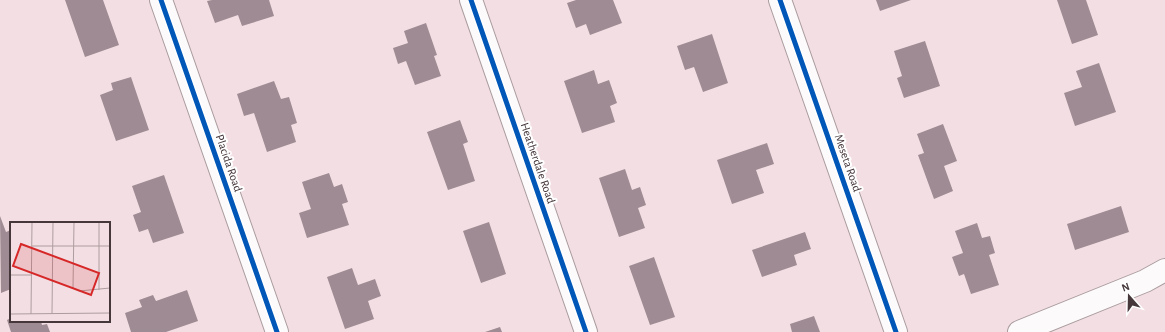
<svg xmlns="http://www.w3.org/2000/svg" width="1165" height="332" font-family="'Alegreya Sans',sans-serif">
<style>
.building{fill:#9e8b93}
.lines{fill:none;stroke-linecap:round;stroke-linejoin:round}
.street-casing{stroke:#aa9c9f;stroke-width:24}
.street{stroke:#fdfafb;stroke-width:22}
.cycleway-casing{stroke:#fff;stroke-width:8}
.cycleway{stroke:#0057b8;stroke-width:5}
.labels{text-anchor:middle;stroke-width:4;stroke-linejoin:round;paint-order:stroke}
.street-label{font-size:12px;fill:#45373a;stroke:#fff}
.inset-road{fill:none;stroke:#ad9c9f;stroke-width:1}
.view{fill:#d62828;fill-opacity:0.15;stroke:#d62828;stroke-width:2}
.inset-edge{fill:none;stroke:#45373a;stroke-width:2}
</style>
<rect width="100%" height="100%" fill="#f3dfe3"/>
<path class="building" d="M65 0H103L119 45 85 57Z
M212 0H269L274 16 242 26 238 15 215 23 207 1Z
M576 0H613L622 23 590 35 586 24 576 28 567 3Z
M876 0H911L880 11Z
M1057 0H1086L1098 35 1072 44Z
M426 23 437 55 434 56 441 76 415 85 406 61 398 64 393 48 408 43 404 31Z
M712 34 728 83 703 92 694 67 685 70 677 46Z
M925 41 940 86 904 98 897 78 902 76 894 51Z
M1099 63 1116 112 1075 126 1064 93 1082 87 1076 71Z
M594 70 598 84 609 80 617 103 610 106 615 122 582 133 564 81Z
M131 77 149 130 116 141 100 95 113 90 111 83Z
M274 81 281 99 289 97 297 123 291 125 296 142 267 152 254 113 244 116 237 94Z
M460 120 468 142 463 144 475 181 448 190 427 132Z
M943 124 957 161 944 166 953 191 934 199 918 155 924 153 917 134Z
M767 143 774 164 756 170 764 193 732 204 717 160Z
M625 169 632 190 640 187 646 205 638 208 645 228 619 237 599 178Z
M329 173 334 187 342 184 348 202 342 204 349 225 307 238 299 213 311 209 302 182Z
M164 175 184 233 153 243 148 229 139 232 133 215 141 212 132 186Z
M1121 206 1129 232 1075 250 1067 224Z
M0 216 6 232 11 230V289L1 293Z
M489 222 506 274 481 283 463 231Z
M977 223 982 238 990 236 995 253 989 255 999 285 971 294 964 274 959 276 952 257 963 253 955 231Z
M805 232 811 249 794 255 797 265 762 277 752 250Z
M654 257 675 317 650 325 629 266Z
M352 268 358 285 375 279 381 296 368 301 374 319 345 329 327 277Z
M187 290 198 321 166 332H131L125 313 142 307 139 300 153 295 156 301Z
M814 316 820 332H792L790 324Z
M11 318V321H41L42 325 47 324 50 332H11L7 320Z
M500 327 502 332H485Z"/>
<g class="lines">
<g class="street-casing">
<path id="street" d="M161 0 277 332
M471 0 586 332
M780 0 896 332
M1019 332 1145 281 1165 270"/>
</g>
<use href="#street" class="street"/>
<g class="cycleway-casing">
<path id="cycleway" d="M161 0 277 332
M471 0 586 332
M780 0 896 332"/>
</g>
<use href="#cycleway" class="cycleway"/>
</g>
<g class="labels">
<g class="street-label">
<text transform="translate(229 163) rotate(71)" y="4">Placida Road</text>
<text transform="translate(538 163) rotate(71)" y="4">Heatherdale Road</text>
<text transform="translate(848 163) rotate(71)" y="4">Meseta Road</text>
</g>
</g>
<g transform="translate(10 222)">
<rect width="100" height="100" fill="#f3dfe3"/>
<path class="inset-road" d="M64 0 63 66 69 69 100 66M22 24H100M0 30V71M0 53H22M89 68V0M0 92 100 91M21 92 22 0M42 92 43 0"/>
<path class="view" d="M11 22 89 51 81 73 3 44Z"/>
<rect width="100" height="100" class="inset-edge"/>
</g>
<g transform="translate(1129 296) rotate(340)" stroke="#ffffff" stroke-width="3" paint-order="stroke">
<path d="M0-3L7 15L0 10L-7 15Z" fill="#45373a"/>
<text y="-6" font-size="11" font-weight="bold" text-anchor="middle" fill="#45373a">N</text>
</g>
</svg>
